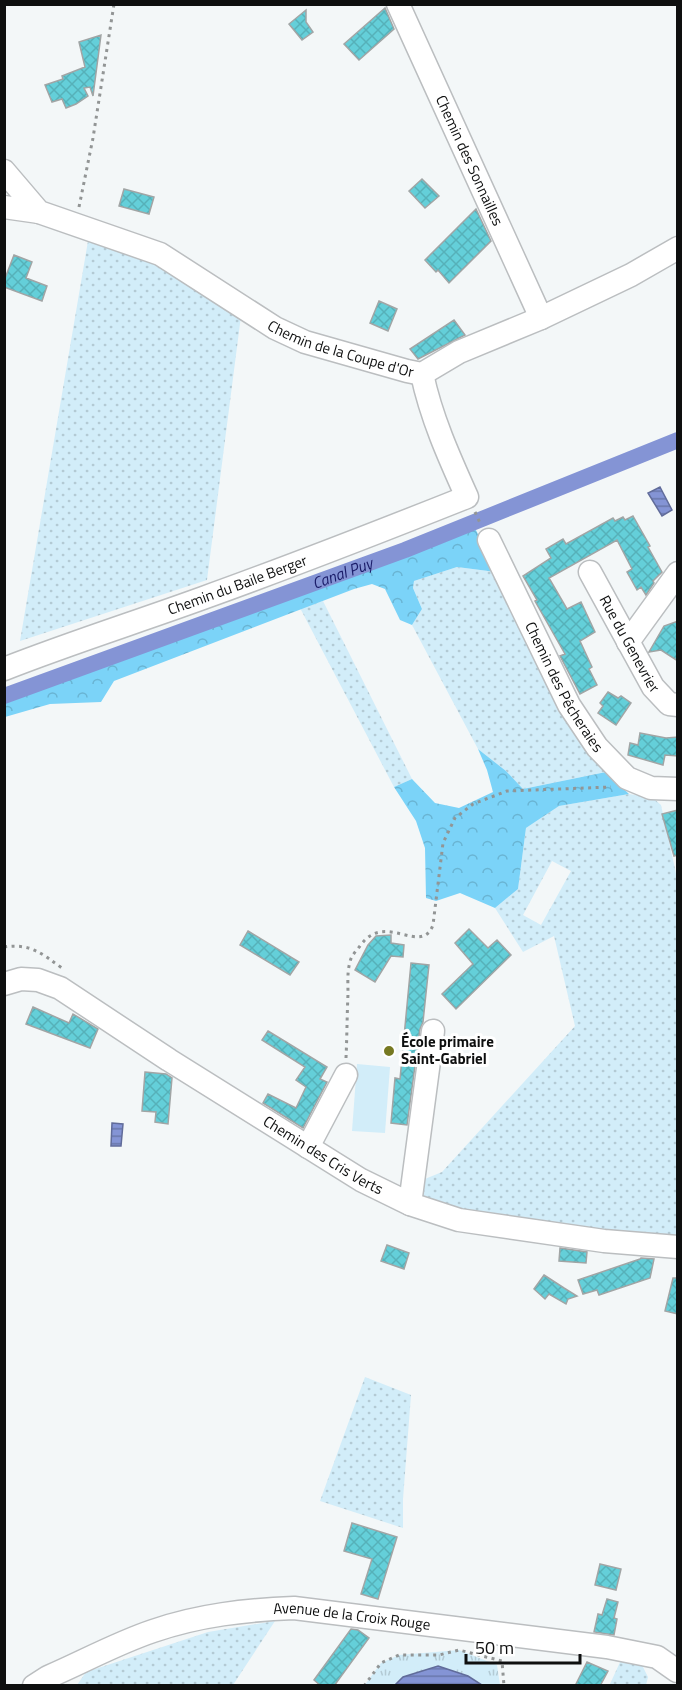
<svg xmlns="http://www.w3.org/2000/svg" width="682" height="1690" font-family="'Titillium Web',sans-serif">
<style>
.grass{fill:url(#grass-dots);fill-rule:evenodd}
.forest{fill:url(#forest-crowns)}
.park{fill:url(#park-tufts)}
.pitch{fill:#d2edf9}
.water{fill:url(#water-rules);stroke:#616c9a;stroke-width:1.5}
.lines{fill:none;stroke-linecap:round;stroke-linejoin:round}
.canal{stroke:#8494d5;stroke-width:16}
.building{fill:url(#building-cross-hatch);stroke:#a1a5a5;stroke-width:1.5}
.minor-casing{stroke:#bbbec0;stroke-width:25}
.path{stroke:#929595;stroke-width:3;stroke-dasharray:3 4.5;stroke-linecap:butt}
.minor{stroke:#fff;stroke-width:22}
.poi-dot{fill:#767922;stroke:#fff;stroke-width:2}
.labels{text-anchor:middle;stroke-width:6;stroke-linejoin:round;paint-order:stroke}
.street-label{font-size:15px;fill:#0e0f0f;stroke:#fff}
.poi-label{font-size:15px;font-weight:bold;fill:#0e0f0f;stroke:#fff;text-anchor:start}
.water-label{font-size:16px;font-style:italic;fill:#1b1d69;stroke:#fff}
</style>
<defs>
<pattern id="grass-dots" width="8" height="8" patternUnits="userSpaceOnUse" patternTransform="scale(1.5)"><rect width="8" height="8" fill="#d2edf9"/><path d="M2 2h.1M6 6h.1" fill="none" stroke="#b3cad4" stroke-width="1.8" stroke-linecap="round"/></pattern>
<pattern id="forest-crowns" width="20" height="18" patternUnits="userSpaceOnUse" patternTransform="scale(1.5)"><rect width="20" height="18" fill="#7bd3f8"/><path d="M2 6a3 3 0 1 1 6 0M12 15a3 3 0 1 1 6 0" fill="none" stroke="#69b4d3"/></pattern>
<pattern id="park-tufts" width="24" height="20" patternUnits="userSpaceOnUse" patternTransform="scale(1.5)"><rect width="24" height="20" fill="#d2edf9"/><path d="M3 7l-1-3M5 7V3M7 7l1-3M15 17l-1-3M17 17v-4M19 17l1-3" fill="none" stroke="#b3cad4"/></pattern>
<pattern id="water-rules" width="6" height="5" patternUnits="userSpaceOnUse" patternTransform="scale(1.5)"><rect width="6" height="5" fill="#8494d5"/><path d="M0 2.5h6" fill="none" stroke="#6a77ab"/></pattern>
<pattern id="building-cross-hatch" width="8" height="8" patternUnits="userSpaceOnUse" patternTransform="scale(1.5)"><rect width="8" height="8" fill="#64cfd9"/><path d="M0 0l8 8M0 8l8-8" fill="none" stroke="#56b1b9"/></pattern>
</defs>
<rect width="100%" height="100%" fill="#f3f7f8"/>
<path class="grass" d="M88 241 156 259 241 316 207 580 20 641Z
M457 567 496 572 606 772 523 789 506 771 478 749 412 625 422 609 413 588 414 581Z
M323 601 412 779 394 787 300 608Z
M629 794 653 798 661 805 677 878V1239L491 1221 423 1198 420 1181 442 1172 575 1026 554 936 523 952 495 908 518 889 526 828 559 806ZM552 861 571 871 541 925 523 915Z
M365 1377 411 1395 403 1499V1528L320 1501Z
M275 1621 233 1685H77L86 1672 208 1632Z
M622 1658 642 1665 648 1677 646 1685 609 1686Z"/>
<path class="forest" d="M475 528 496 572 457 567 414 581 413 588 422 609 412 625 400 620 385 589 372 584 354 589 114 681 101 702 50 704 5 717V699Z
M478 749 506 771 523 789 606 772 629 794 559 806 526 828 518 889 495 908 460 893 436 901 426 898 425 848 416 821 394 787 412 779 435 803 459 808 493 792 487 770Z"/>
<path class="park" d="M459 1650 497 1665 500 1685 364 1686 381 1663 399 1655Z"/>
<path class="pitch" d="M357 1064 390 1067 385 1133 352 1131Z"/>
<path class="water" d="M660 487 672 510 662 516 648 493Z
M112 1123 123 1124 121 1146H111Z
M438 1666 468 1676 482 1685H395L403 1677Z"/>
<g class="lines">
<path class="canal" id="s1" d="M4 696 405 550 678 440"/>
</g>
<path class="building" d="M385 8 394 29 359 60 344 44Z
M306 10V22L313 32 302 40 289 24Z
M101 35 93 96 90 87 84 88 88 96 76 104 66 108 62 99 52 102 45 85 63 79 62 76 85 67 79 42Z
M422 179 439 196 425 208 409 191Z
M124 189 154 197 149 214 119 206Z
M476 209 491 241 449 283 438 270 436 272 425 260Z
M14 255 32 262 26 278 47 286 42 301 4 287V281Z
M379 301 397 309 388 331 370 323Z
M454 320 465 335 418 359 410 349Z
M633 516 650 546 648 547 662 572 653 581 654 583 646 595 641 587 637 590 627 572 632 569 617 540 549 578 567 609 581 602 595 632 580 641 592 667 589 669 597 685 580 694 560 656 565 654 535 601 537 600 523 576 551 558 546 549 563 539 566 544 613 518 615 521 623 517 625 520Z
M678 621V661L661 650 649 652 664 626Z
M608 692 618 698 621 696 631 703 616 725 598 713 603 706 600 703Z
M640 733 666 738 678 737V756L665 755 663 765 628 755 630 743 638 745Z
M678 810V855L674 856 662 814Z
M469 929 488 948 497 940 511 955 456 1009 442 994 473 964 455 943Z
M248 931 299 962 290 975 240 945Z
M391 935V943L404 945 403 957 391 956 375 982 355 970 368 945 376 936Z
M411 963 429 965 423 1022 420 1029 407 1125 391 1123 395 1078 400 1079Z
M33 1007 69 1023 73 1014 98 1029 90 1048 26 1024Z
M268 1031 327 1067 320 1079 327 1082 303 1128 263 1103 268 1094 296 1108 306 1087 296 1080 305 1067 262 1040Z
M145 1072 166 1074 172 1078 168 1124 155 1122 156 1112 142 1111Z
M387 1245 409 1253 404 1269 381 1261Z
M560 1248 587 1252 586 1263 559 1261Z
M641 1258 654 1259 650 1278 599 1295 597 1290 583 1294 578 1280 640 1259Z
M544 1275 564 1288 577 1296 568 1299 566 1304 549 1294 545 1299 534 1289Z
M673 1278H678V1314L665 1311Z
M352 1523 397 1537 378 1599 361 1594 372 1559 344 1551Z
M600 1564 621 1569 616 1590 595 1585Z
M607 1599 618 1602 614 1618 617 1619 614 1635 594 1632 598 1614 602 1615Z
M351 1629 358 1630 369 1638 334 1686H321L314 1680Z
M587 1662 608 1671 600 1686H575Z"/>
<g class="lines">
<g class="minor-casing">
<g id="minor">
<path id="s2" d="M398 4 541 318"/>
<path id="s3" d="M4 171 39 212 160 254 275 328 305 342 407 371 422 374 459 352 541 318 631 275 678 248"/>
<path d="M4 207 39 212"/>
<path id="s4" d="M489 540 569 705 597 747 627 778 651 788 678 789"/>
<path id="s5" d="M590 572 653 687 669 704 678 705"/>
<path d="M628 642 678 573"/>
<path id="s6" d="M4 669C70 643 137 622 203 598 292 566 379 532 467 497 449 457 431 417 422 374"/>
<path id="s7" d="M4 984 21 979 38 980 60 988 169 1060 361 1180 410 1204 459 1220 604 1241 678 1247"/>
<path d="M308 1147 346 1075"/>
<path d="M410 1204 433 1031"/>
<path id="s8" d="M34 1686 48 1677C83 1662 117 1643 153 1631 199 1615 246 1610 294 1608L607 1647 657 1657 677 1671"/>
</g>
</g>
<path class="path" d="M79 207 93 138 114 4
M475 512 481 525
M4 947C31 943 42 954 62 968
M346 1058C347 1037 347 1015 348 994 348 984 347 972 350 962 351 956 356 951 360 946 385 910 421 957 433 925L443 843 455 818 473 804 507 791 611 787
M364 1686 381 1663 399 1655H439L459 1650 502 1661 504 1686"/>
<use href="#minor" class="minor"/>
</g>
<circle class="poi-dot" cx="389" cy="1051" r="6"/>
<g class="labels">
<g class="street-label">
<text dy="5" stroke="none"><textPath href="#s2" startOffset="172">Chemin des Sonnailles</textPath></text>
<text dy="5" stroke="none"><textPath href="#s3" startOffset="388">Chemin de la Coupe d'Or</textPath></text>
<text dy="5" stroke="none"><textPath href="#s6" startOffset="248">Chemin du Baile Berger</textPath></text>
<text dy="5" stroke="none"><textPath href="#s5" startOffset="82">Rue du Genevrier</textPath></text>
<text dy="5" stroke="none"><textPath href="#s4" startOffset="165">Chemin des Pêcheraies</textPath></text>
<text dy="5" stroke="none"><textPath href="#s7" startOffset="370">Chemin des Cris Verts</textPath></text>
<text dy="5" stroke="none"><textPath href="#s8" startOffset="333">Avenue de la Croix Rouge</textPath></text>
</g>
<g class="poi-label">
<text x="401" y="1047">École primaire<tspan x="401" dy="17">Saint-Gabriel</tspan></text>
</g>
<g class="water-label">
<text dy="6" stroke="none"><textPath href="#s1" startOffset="360">Canal Puy</textPath></text>
</g>
</g>
<rect width="682" height="1690" fill="none" stroke="#0e0f0f" stroke-width="12"/>
<path d="M466 1654v9h114v-9" fill="none" stroke="#0e0f0f" stroke-width="3"/>
<text x="475" y="1654" font-size="18" fill="#0e0f0f" stroke="#ffffff" stroke-width="4.5" paint-order="stroke">50 m</text>
</svg>
